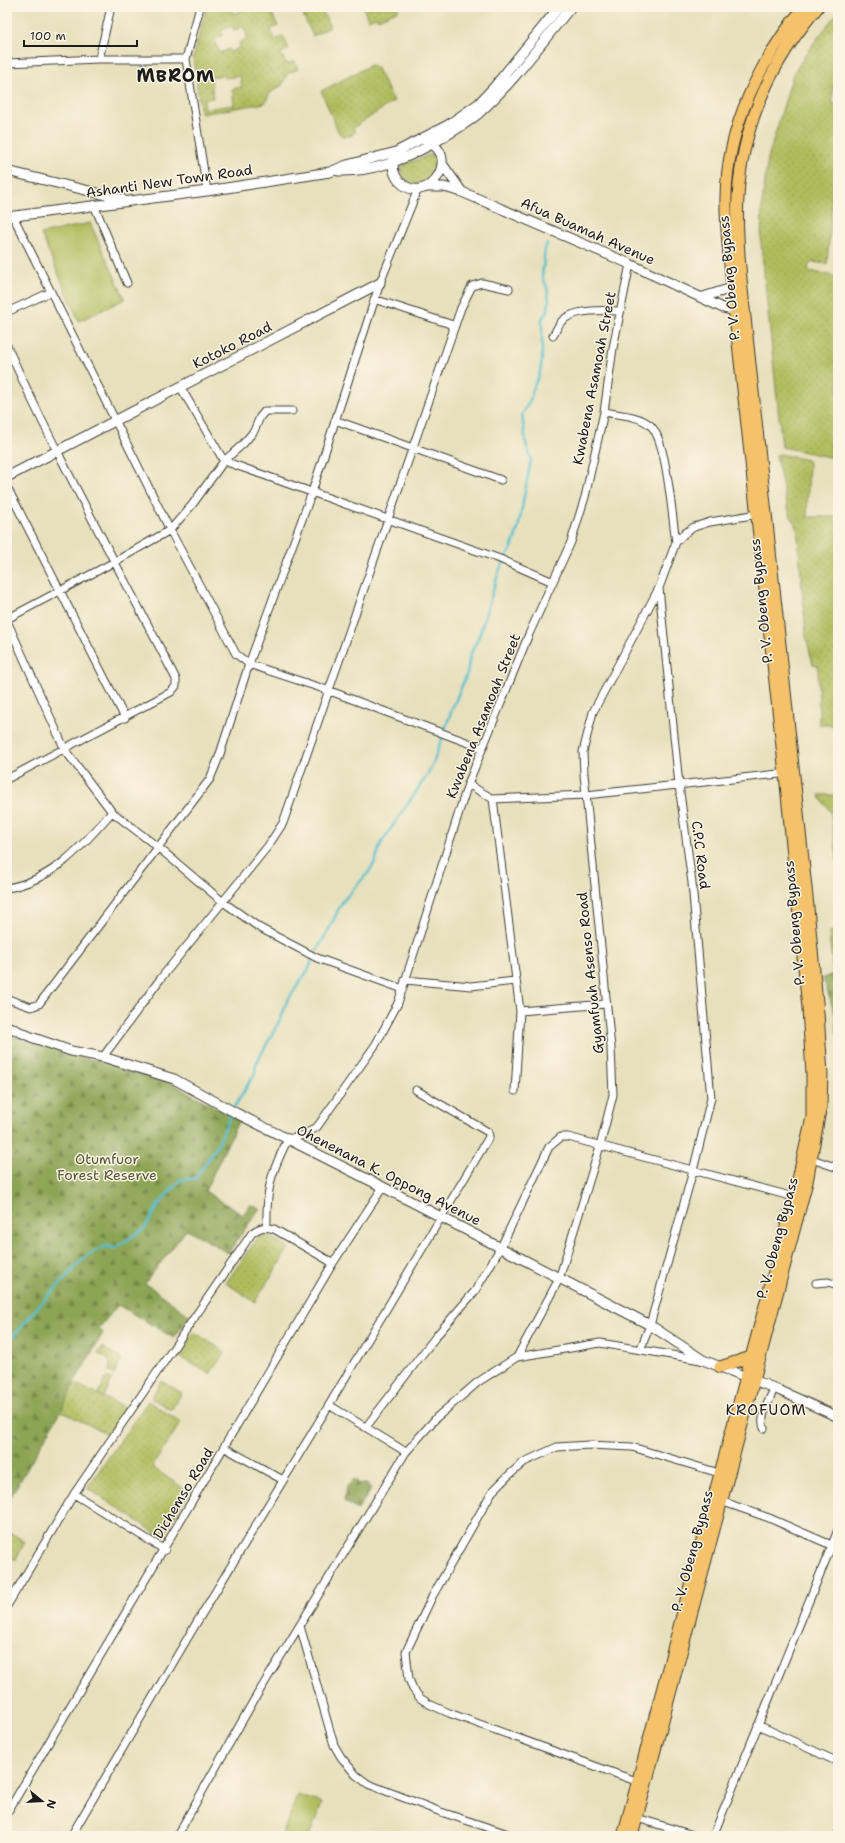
<svg xmlns="http://www.w3.org/2000/svg" width="845" height="1843" font-family="'Shantell Sans',sans-serif">
<style>
.grass{fill:url(#grass-dots);stroke:#666c3c;fill-rule:evenodd}
.forest{fill:url(#forest-firs);stroke:#546038}
.garden{fill:#b0bc5d;stroke:#666c3c}
.lines{fill:none;stroke-linecap:round;stroke-linejoin:round}
.stream{stroke:#53becf;stroke-width:2.5}
.minor-casing{stroke:#3a3934;stroke-width:9}
.tertiary-casing{stroke:#3a3934;stroke-width:11}
.trunk-casing{stroke:#3a3934;stroke-width:13}
.minor{stroke:#fff;stroke-width:7}
.tertiary{stroke:#fff;stroke-width:9}
.trunk{stroke:#f3c26a;stroke-width:11}
.labels{text-anchor:middle;stroke-width:3;stroke-linejoin:round;paint-order:stroke}
.street-label{font-size:14px;fill:#1c1c1c;stroke:#fcf5e5}
.park-label{font-size:14px;fill:#505433;stroke:#fcf5e5}
.neighbourhood-label{font-size:15px;letter-spacing:1px;fill:#1c1c1c;stroke:#fcf5e5}
.district-label{font-size:18px;font-weight:bold;letter-spacing:1px;fill:#1c1c1c;stroke:#fcf5e5}
</style>
<defs>
<pattern id="grass-dots" width="8" height="8" patternUnits="userSpaceOnUse"><rect width="8" height="8" fill="#b0bc5d"/><path d="M2 2h.1M6 6h.1" fill="none" stroke="#97a150" stroke-width="1.8" stroke-linecap="round"/></pattern>
<pattern id="forest-firs" width="22" height="20" patternUnits="userSpaceOnUse"><rect width="22" height="20" fill="#8ca454"/><path d="M5 1l3.5 6h-7zM16 11l3.5 6h-7z" fill="#728545"/></pattern>
</defs>
<rect width="100%" height="100%" fill="#fcf5e5"/>
<filter id="ink" filterUnits="userSpaceOnUse"><feTurbulence type="fractalNoise" baseFrequency=".025" numOctaves="2"/><feDisplacementMap in="SourceGraphic" scale="8" xChannelSelector="R" yChannelSelector="G"/><feConvolveMatrix kernelMatrix="1 2 1 2 8 2 1 2 1" color-interpolation-filters="sRGB"/></filter>
<filter id="wash" filterUnits="userSpaceOnUse"><feTurbulence type="fractalNoise" baseFrequency=".012" numOctaves="4" result="noise"/><feDisplacementMap in="SourceGraphic" scale="16" xChannelSelector="R" yChannelSelector="G"/><feGaussianBlur stdDeviation="0.9" result="paint"/><feColorMatrix in="noise" values="0 0 0 0 0 0 0 0 0 0 0 0 0 0 0 0 0 1.4 0 .05"/><feComposite in="paint" operator="in"/></filter>
<g filter="url(#wash)">
<rect width="100%" height="100%" fill="#e7e0bc"/>
<path class="grass" d="M206 7H230L234 14 247 7H259L261 11 269 7 278 26 271 29 275 40 283 36 289 49 281 53 286 64 295 61 298 69 287 74 282 85 270 93 265 103 201 114 193 58ZM232 26 234 31 243 26 248 38 239 43 240 47 231 52 229 49 220 53 214 40 223 35 221 31ZM224 75V78L240 76 242 87 232 89 234 105 205 109 204 99 213 98 211 77Z
M299 7H321L330 27 313 36Z
M363 7H397L399 10 378 19 377 17 368 20Z
M838 12V84L833 86V104L838 105V187L833 195 827 264 812 262 808 267 809 271 838 277V459L782 447 761 245 762 203 768 158 793 74 810 48Z
M371 65 376 67 394 101 353 128 355 132 351 136H342L339 133 321 91Z
M432 154 436 162C433 168 431 175 427 179 416 190 402 181 401 168L403 165Z
M780 454 807 460 809 462 807 517H838V716L834 717V725H819L818 666 813 665 806 636 797 527C786 515 780 472 776 455Z
M819 795H838V867L831 812 820 798Z
M838 931V972L833 974 829 932Z
M268 1235 289 1248 255 1302 226 1283 259 1236Z
M194 1332 225 1352 210 1374 178 1356Z
M102 1347 122 1359 114 1375 109 1371 110 1364 107 1358 98 1354Z
M108 1378 112 1379 104 1397 98 1394 105 1379Z
M161 1381 182 1393 171 1410 151 1398Z
M74 1383 126 1408 109 1435 61 1411Z
M148 1401 181 1422 152 1467 189 1492 164 1534H157L87 1488Z
M11 1533 25 1542 16 1560 7 1555V1541Z"/>
<path class="forest" d="M838 972V1032L837 1033 836 1018 823 978Z
M7 1033 83 1058 122 1065 169 1082 239 1120 205 1191 243 1215 250 1205 260 1208 228 1253 187 1229 145 1283 190 1316 174 1338 118 1305 99 1328 103 1333 74 1383 61 1411 7 1503Z
M354 1479 360 1484H367L371 1490 357 1510 344 1501 347 1486Z"/>
<path class="garden" d="M90 223 125 299 79 321 41 234Z
M297 1795 322 1803 309 1836H282Z"/>
<g class="lines">
<path class="stream" d="M233 1109 255 1073 256 1064 281 1018 287 1001 309 969 313 957 328 931 342 902 368 873 375 862 381 843 428 774 434 761 452 709 467 674 470 655 479 636 499 571 512 547 518 529 531 459 526 444 522 415 530 400 534 386 539 376 542 361V318L548 311 549 300 547 287 542 277 545 248 547 244
M7 1344 36 1309 86 1256 106 1246 115 1248 145 1228 159 1204 181 1179H195L218 1144 231 1114"/>
</g>
</g>
<g filter="url(#ink)">
<g class="lines">
<g class="minor-casing">
<path id="minor" d="M200 7 186 59 207 191
M99 59 111 7
M7 63 99 59H186
M94 205 127 283
M13 216 170 530 236 654 249 664 330 691 482 748
M374 299 450 324 453 329
M7 312 51 292
M553 336C556 331 559 323 563 320 575 309 605 310 620 311
M7 346C58 460 119 568 176 679V686L171 692 7 779
M181 388 224 461 500 559 553 582
M604 412C618 415 640 415 651 426 667 441 672 518 676 542
M335 420 501 480
M7 487 125 718
M7 619 116 561 170 530 192 505 224 461 243 444 254 431 260 417 265 411H292
M7 621 65 750 112 812 159 848 223 902 260 928 317 958 403 989
M468 784 493 799 586 795 788 773
M493 799 520 1011 515 1091
M7 888C54 880 82 846 112 812
M405 980 471 986 515 981
M8 999 31 1007 39 1004 210 779 219 757 249 664 312 492 380 283 418 189
M520 1011 606 1004
M103 1057 161 978 268 846 283 823 461 308 472 286 482 283 509 289
M812 1159 838 1168
M267 1227C266 1188 271 1173 288 1139L304 1135 317 1127 376 1044 398 1003 468 784 529 634 571 542 585 497 604 412 613 348 630 264
M816 1283 828 1282 838 1285
M641 1348 650 1325 693 1171 711 1098 692 883 679 785 659 588 676 542 685 533 694 527 710 522 758 514
M517 1357 559 1279 600 1146 613 1095 611 1048 584 774 583 752 593 712 659 588
M329 1405 406 1452
M366 1427 437 1335 475 1291 501 1247 549 1147 561 1137H568L794 1197
M764 1428C759 1416 770 1400 774 1388
M225 1448 283 1480
M74 1494 165 1550
M721 1501 769 1518 838 1548
M7 1606 74 1494 252 1233C260 1227 265 1226 274 1229L333 1263
M300 1626 334 1745 341 1757 356 1775 368 1784 441 1812 514 1836
M758 1725 838 1762
M636 1781 449 1713 429 1704 420 1698 413 1689 409 1679 406 1652 432 1597 492 1492 508 1476 524 1462 557 1447 589 1445 632 1447 719 1473
M7 1813 333 1263 383 1187
M637 1818 696 1836
M71 1836 197 1622 329 1405 489 1137 488 1132 416 1090
M177 1836 254 1700 406 1452 437 1417 478 1382 517 1357 600 1343 701 1360
M713 1836 838 1530
M837 1836 838 1834"/>
</g>
<g class="tertiary-casing">
<path id="tertiary" d="M394 157C392 166 393 174 399 181 427 210 463 155 427 142
M443 165 462 192
M7 171 122 199
M338 171C371 172 405 160 433 143 449 134 465 125 479 113 514 82 541 43 571 7
M429 187H444L462 192 630 264 723 308 739 312
M7 217 207 191 330 172 347 165 396 152 448 125 478 104 494 87 559 7
M703 297 732 288 738 289
M7 477 380 283
M7 1026 31 1037 71 1051 103 1057 174 1079 236 1113 383 1187 650 1325 703 1360 774 1388 838 1417"/>
</g>
<g class="trunk-casing">
<path id="trunk" d="M720 1367 751 1357
M623 1836 794 1197 812 1117V1074L808 1008 785 774 732 288C730 258 725 228 726 197 727 127 760 60 804 7
M632 1836 807 1182 821 1105 822 1074 818 1013 807 897 742 289C739 259 736 227 738 197 742 124 771 62 818 7"/>
</g>
<use href="#minor" class="minor"/>
<use href="#tertiary" class="tertiary"/>
<use href="#trunk" class="trunk"/>
</g>
</g>
<g class="labels">
<g class="street-label">
<text transform="translate(169 181) rotate(-8)" y="5">Ashanti New Town Road</text>
<text transform="translate(588 231) rotate(24)" y="5">Afua Buamah Avenue</text>
<text transform="translate(729 278) rotate(-95)" y="5">P. V. Obeng Bypass</text>
<text transform="translate(232 345) rotate(-27)" y="5">Kotoko Road</text>
<text transform="translate(594 378) rotate(-79)" y="5">Kwabena Asamoah Street</text>
<text transform="translate(761 601) rotate(-96)" y="5">P. V. Obeng Bypass</text>
<text transform="translate(483 716) rotate(-68)" y="5">Kwabena Asamoah Street</text>
<text transform="translate(701 855) rotate(83)" y="5">C.P.C Road</text>
<text transform="translate(794 923) rotate(-95)" y="5">P. V. Obeng Bypass</text>
<text transform="translate(590 973) rotate(-96)" y="5">Gyamfuah Asenso Road</text>
<text transform="translate(389 1175) rotate(27)" y="5">Ohenenana K. Oppong Avenue</text>
<text transform="translate(777 1238) rotate(-75)" y="5">P. V. Obeng Bypass</text>
<text transform="translate(183 1493) rotate(-59)" y="5">Dichemso Road</text>
<text transform="translate(692 1551) rotate(-75)" y="5">P. V. Obeng Bypass</text>
</g>
<g class="park-label">
<text x="107" y="1164">Otumfuor<tspan x="107" dy="16">Forest Reserve</tspan></text>
</g>
<g class="neighbourhood-label">
<text x="766" y="1415">KROFUOM</text>
</g>
<g class="district-label">
<text x="176" y="82">MBROM</text>
</g>
</g>
<rect width="845" height="1843" fill="none" stroke="#fcf5e5" stroke-width="24"/>
<g transform="translate(42 1801) rotate(108)" stroke="#fcf5e5" stroke-width="3" paint-order="stroke">
<path d="M0-3L7 15L0 10L-7 15Z" fill="#1c1c1c"/>
<text y="-6" font-size="11" font-weight="bold" text-anchor="middle" fill="#1c1c1c">N</text>
</g>
<path d="M24 40v6h113v-6" fill="none" stroke="#1c1c1c" stroke-width="2"/>
<text x="30" y="40" font-size="12" fill="#1c1c1c" stroke="#fcf5e5" stroke-width="3" paint-order="stroke">100 m</text>
</svg>
